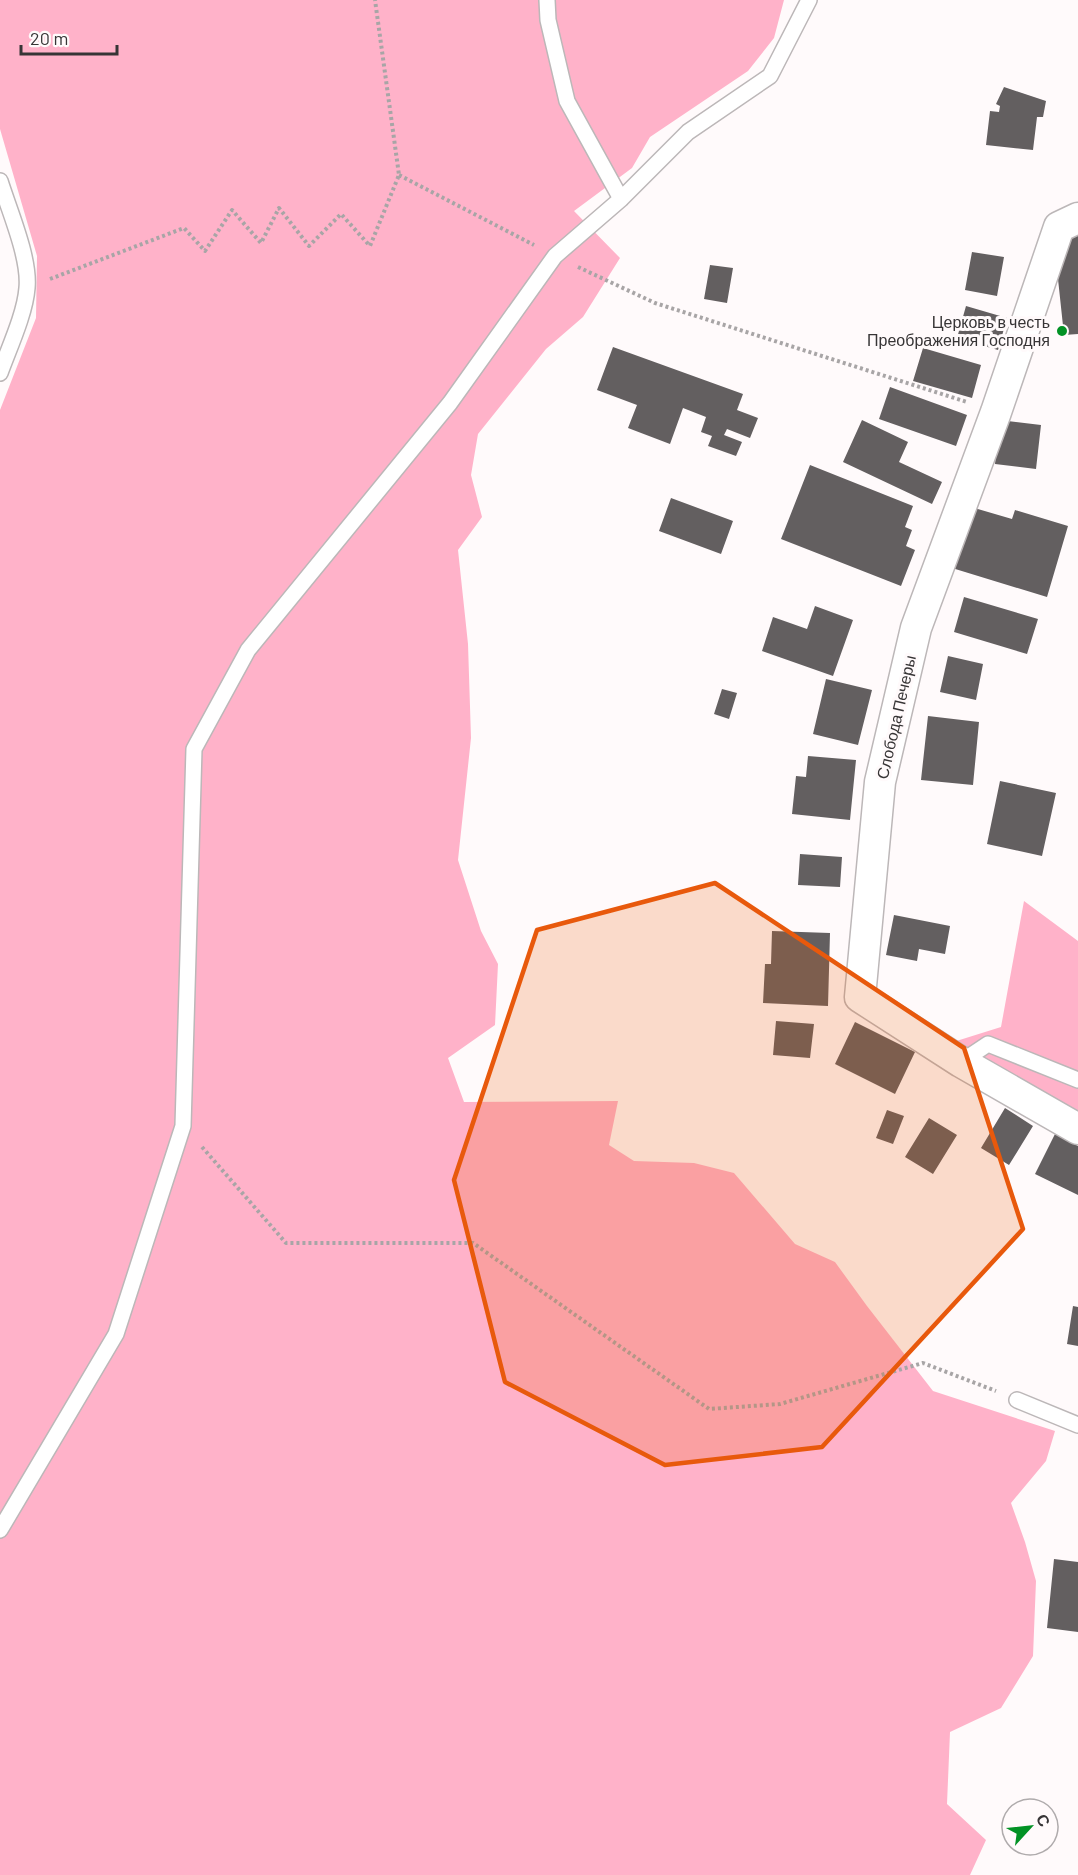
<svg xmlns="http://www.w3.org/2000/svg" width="1078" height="1875" font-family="Barlow,sans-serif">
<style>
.green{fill:#ffb2c9}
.building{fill:#635f60}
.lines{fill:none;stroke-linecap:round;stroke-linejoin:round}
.lane-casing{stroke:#bcb7b8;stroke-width:18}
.street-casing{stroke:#bcb7b8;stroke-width:33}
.path{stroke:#a8a5a6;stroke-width:4;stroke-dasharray:3 3;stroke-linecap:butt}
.lane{stroke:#fff;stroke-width:15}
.street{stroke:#fff;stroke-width:30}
.marked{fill:#e8590c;fill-opacity:0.2;stroke:#e8590c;stroke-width:4.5;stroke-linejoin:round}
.poi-dot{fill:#029225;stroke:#fffafb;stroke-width:2}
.labels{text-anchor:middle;stroke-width:6;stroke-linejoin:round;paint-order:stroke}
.poi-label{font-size:16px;fill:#373536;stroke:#fffafb;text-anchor:end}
.street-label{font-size:16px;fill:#373536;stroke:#fffafb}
</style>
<rect width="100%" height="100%" fill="#fffafb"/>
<path class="green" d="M0 0H784L774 38 748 71 650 137 632 168 574 211 620 258 583 317 546 349 478 434 471 475 482 517 458 550 468 644 471 738 458 860 481 931 498 964 495 1025 448 1058 464 1102 618 1101 609 1145 634 1161 694 1163 734 1173 795 1244 835 1262 867 1306 933 1391 1055 1431 1046 1461 1011 1503 1025 1542 1036 1581 1033 1656 1001 1708 950 1732 947 1804 986 1840 970 1875H0V410L36 318 37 256 0 129Z
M1024 901 1078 941V1113L950 1043 1001 1027Z"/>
<path class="building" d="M1004 87 1046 101 1043 117H1037L1033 150 986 145 990 111 999 112 1000 106 996 104Z
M1078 233V334L1064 335 1055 251 1064 234Z
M972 252 1004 257 997 296 965 290Z
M710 265 733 268 727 303 704 299Z
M966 306 1007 318 998 350 957 338Z
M613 347 743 394 737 410 758 418 750 438 727 429 724 435 742 442 736 456 708 446 712 436 701 432 706 417 683 408 670 444 628 428 637 405 597 390Z
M923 348 981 365 972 398 913 381Z
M890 387 967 415 956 446 879 419Z
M862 420 908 442 899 462 942 482 932 504 843 462Z
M999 420 1041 425 1036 469 995 464Z
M810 465 913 506 905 527 912 530 906 546 915 550 901 586 781 539Z
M671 498 733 521 721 554 659 531Z
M971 507 1012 519 1015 510 1068 526 1047 597 952 568Z
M964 597 1038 619 1027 654 954 632Z
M815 606 853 620 833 676 762 651 773 617 807 629Z
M948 656 983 664 976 700 940 692Z
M826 679 872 690 858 745 813 734Z
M722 689 737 693 729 719 714 714Z
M928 716 979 722 973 785 921 780Z
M808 756 856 760 850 820 792 814 796 776 806 777Z
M1000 781 1056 793 1042 856 987 844Z
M800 854 842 857 840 887 798 885Z
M894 915 950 926 945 954 919 949 917 961 886 955Z
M772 931 830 933 828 1006 763 1003 765 964H771Z
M776 1021 814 1024 810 1058 773 1055Z
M855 1022 915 1052 895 1094 835 1064Z
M1005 1108 1033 1126 1009 1165 981 1148Z
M887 1110 904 1116 893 1144 876 1138Z
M929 1118 957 1135 933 1174 905 1157Z
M1055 1134 1078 1146V1195L1035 1174Z
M1073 1306 1078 1307V1346L1067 1344Z
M1054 1559 1078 1562V1632L1047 1628Z"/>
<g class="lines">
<g class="lane-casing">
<path id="lane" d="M547 0 548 20 567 101 621 199
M0 181C9 210 30 258 27 288 25 314 9 348 0 373
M961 1062 988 1044 1078 1080
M1017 1400 1078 1425
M0 1530 116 1334 183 1126 194 749 248 650 450 403 555 256 621 199 688 132 770 76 809 0"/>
</g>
<g class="street-casing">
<path id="street" d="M1078 218 1059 227 996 412 916 628 880 782 860 997 961 1062 1078 1129"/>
</g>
<path class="path" d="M399 175 534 245
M578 267 655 303 967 402
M50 279 184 228 205 251 232 210 261 243 279 208 309 246 341 214 370 246 399 175 375 0
M202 1147 286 1243H473L709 1409 780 1404 923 1363 996 1391"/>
<use href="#lane" class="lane"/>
<use href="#street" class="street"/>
</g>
<path class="marked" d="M715 883 964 1048 1023 1229 822 1447 665 1465 505 1382 454 1180 537 930Z"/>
<circle class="poi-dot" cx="1062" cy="331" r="6"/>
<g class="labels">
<g class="poi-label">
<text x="1050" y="328">Церковь в честь<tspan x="1050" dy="18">Преображения Господня</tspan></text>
</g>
<g class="street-label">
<text transform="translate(896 717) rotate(-77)" y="6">Слобода Печеры</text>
</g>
</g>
<g transform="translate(1030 1827) rotate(63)"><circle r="28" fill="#fffafb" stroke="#afabac" stroke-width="1.5"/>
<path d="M0-4.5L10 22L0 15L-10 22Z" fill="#029225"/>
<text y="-9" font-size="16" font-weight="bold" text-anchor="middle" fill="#373536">С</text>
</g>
<path d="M21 45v9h96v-9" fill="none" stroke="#373536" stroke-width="3"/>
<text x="30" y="45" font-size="18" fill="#373536" stroke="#fffafb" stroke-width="4.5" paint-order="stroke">20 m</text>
</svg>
